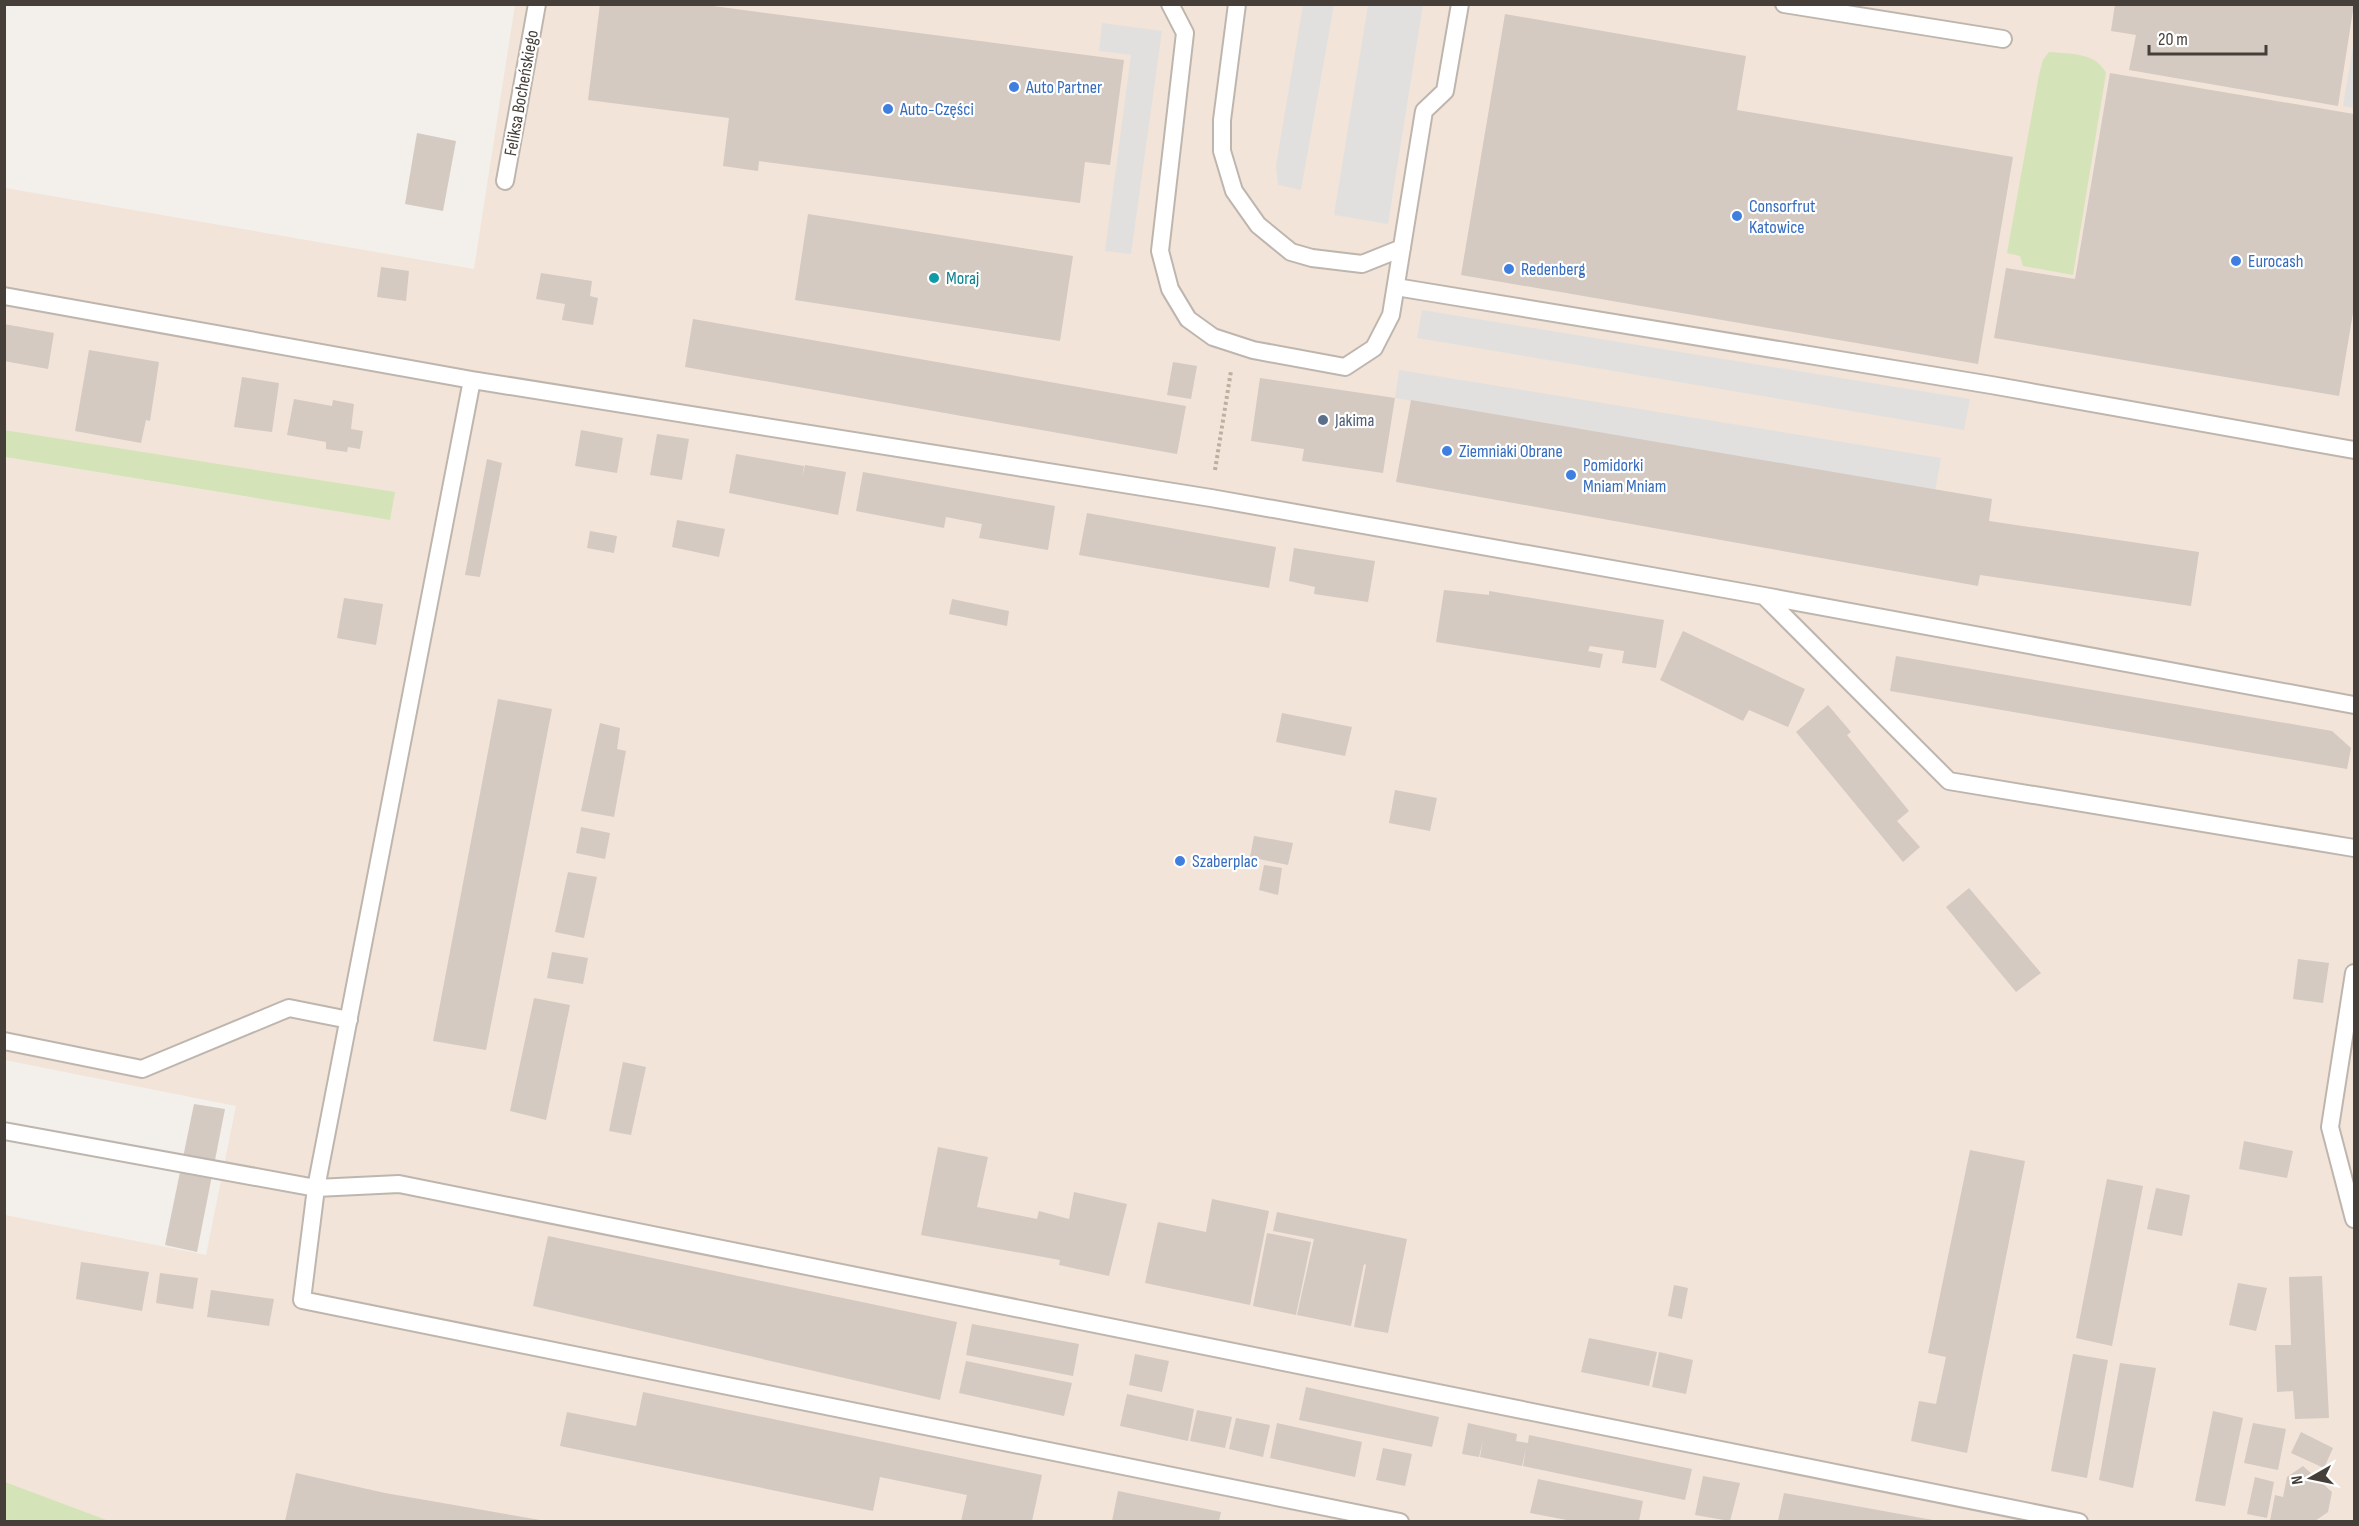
<svg xmlns="http://www.w3.org/2000/svg" width="2359" height="1526" font-family="'Sofia Sans Condensed',sans-serif">
<style>
.commercial{fill:#f2e4d8}
.green{fill:#d5e3b8}
.parking{fill:#e2e0de}
.building{fill:#d4cac1}
.lines{fill:none;stroke-linecap:round;stroke-linejoin:round}
.lane-casing{stroke:#beb6ae;stroke-width:20}
.path{stroke:#beafa1;stroke-width:4;stroke-dasharray:3 3;stroke-linecap:butt}
.lane{stroke:#fff;stroke-width:16}
.shop-dot{fill:#3f7fe0;stroke:#fff;stroke-width:2}
.culture-dot{fill:#0f9aa8;stroke:#fff;stroke-width:2}
.service-dot{fill:#5c6f8a;stroke:#fff;stroke-width:2}
.labels{text-anchor:middle;stroke-width:4.5;stroke-linejoin:round;paint-order:stroke}
.shop-label{font-size:18px;fill:#366cbe;stroke:#fff;text-anchor:start}
.street-label{font-size:18px;fill:#463f39;stroke:#fff}
.culture-label{font-size:18px;fill:#0d838f;stroke:#fff;text-anchor:start}
.service-label{font-size:18px;fill:#4e5e75;stroke:#fff;text-anchor:start}
</style>
<rect width="100%" height="100%" fill="#f3efea"/>
<path class="commercial" d="M515 5H2354V1521L109 1522 5 1482V1215L206 1255 236 1106 5 1060 4 457 390 520 5 430V188L474 269Z"/>
<path class="green" d="M2049 52C2070 54 2096 52 2106 73L2073 275 2023 266 2020 256 2007 253 2039 75 2043 60Z
M4 430 395 492 390 520 5 457Z
M5 1482 109 1521H5Z"/>
<path class="parking" d="M1303 5H1334L1301 190 1278 185 1276 165Z
M1368 5H1423L1388 224 1334 215Z
M1102 23 1162 31 1131 254 1105 251 1131 55 1099 51Z
M2354 41V108L2343 106Z
M1422 310 1970 399 1964 430 1417 338Z
M1399 370 1941 458 1935 491 1395 398Z"/>
<path class="building" d="M600 4H698L1124 60 1110 165 1085 162 1080 203 759 161 758 171 723 166 729 118 588 100Z
M2115 4H2354L2338 106 2129 70 2136 35 2111 31Z
M1505 14 1746 56 1737 110 2013 157 1978 364 1461 275Z
M2110 73 2354 114V307L2339 396 1994 338 2006 268 2075 279Z
M417 133 456 141 443 211 405 204Z
M808 214 1073 256 1060 341 795 300Z
M381 267 409 271 406 301 377 297Z
M541 273 592 281 590 296 598 298 593 325 562 320 565 304 536 299Z
M693 319 1186 406 1177 454 685 367Z
M4 324 54 333 48 369 4 361Z
M89 350 159 362 150 421 146 420 141 443 75 431Z
M1173 362 1197 366 1191 399 1167 395Z
M242 377 279 383 272 432 234 427Z
M1260 378 1395 398 1383 473 1302 461 1304 449 1251 441Z
M294 399 332 406 333 400 354 404 351 429 363 431 360 449 348 447 347 452 326 449V442L287 435Z
M1411 400 1992 499 1989 521 2199 552 2191 606 1980 575 1978 586 1396 482Z
M581 430 623 438 617 473 575 466Z
M657 434 689 439 682 480 650 475Z
M736 454 804 466 802 478 805 465 846 472 838 515 729 493Z
M487 459 502 463 480 577 465 575Z
M863 472 1055 506 1048 550 979 538 982 524 946 517 944 528 856 511Z
M1087 513 1276 547 1269 588 1079 555Z
M677 520 725 529 719 557 672 547Z
M590 531 617 536 614 553 587 548Z
M1294 548 1375 561 1368 602 1314 594 1315 587 1289 581Z
M1444 590 1489 595V591L1664 620 1656 668 1622 663 1624 651 1590 646 1588 651 1603 654 1600 668 1436 642Z
M344 598 383 604 376 645 337 638Z
M952 599 1009 611 1007 626 949 614Z
M1683 631 1805 689 1788 727 1749 710 1743 721 1660 680Z
M1896 656 2332 731 2351 748 2347 769 1890 691Z
M498 699 552 709 486 1050 433 1041Z
M1828 705 1851 732 1847 735 1909 811 1897 821 1920 847 1903 862 1796 732Z
M1282 713 1352 727 1345 756 1276 742Z
M600 723 620 728 617 749 626 751 614 817 581 811Z
M1395 790 1437 798 1430 831 1389 823Z
M581 827 610 833 605 859 576 853Z
M1254 836 1293 843 1288 865 1250 857Z
M1264 865 1282 868 1278 895 1259 890Z
M568 872 597 877 584 938 555 932Z
M1969 888 2041 973 2016 992 1946 907Z
M552 952 588 958 583 984 547 978Z
M2298 959 2329 963 2323 1003 2293 999Z
M534 998 570 1005 546 1120 510 1111Z
M623 1062 646 1067 631 1135 609 1131Z
M194 1104 225 1109 197 1252 165 1245Z
M2244 1141 2293 1151 2287 1178 2239 1169Z
M938 1147 988 1157 977 1207 1037 1219 1039 1211 1069 1219 1074 1192 1127 1204 1109 1276 1059 1265 1060 1260 921 1235Z
M1970 1150 2025 1161 1967 1453 1911 1441 1919 1401 1936 1404 1946 1357 1928 1353Z
M2107 1179 2143 1186 2112 1346 2076 1338Z
M2156 1188 2190 1195 2182 1236 2147 1229Z
M1212 1199 1269 1211 1250 1305 1145 1283 1158 1222 1206 1232Z
M1277 1212 1407 1239 1388 1333 1354 1327 1366 1265 1364 1264 1351 1326 1297 1315 1314 1239 1273 1231Z
M1267 1233 1311 1242 1296 1315 1253 1306Z
M548 1236 957 1322 940 1400 533 1306Z
M81 1262 149 1272 142 1311 76 1299Z
M160 1273 198 1278 193 1309 156 1303Z
M2322 1276 2329 1418 2295 1419 2293 1391 2277 1392 2275 1345H2291L2289 1277Z
M2238 1283 2267 1288 2256 1331 2229 1325Z
M1674 1285 1688 1288 1682 1319 1668 1316Z
M211 1290 274 1299 269 1326 207 1317Z
M972 1324 1079 1344 1073 1376 966 1355Z
M1589 1338 1657 1352 1649 1386 1581 1372Z
M1659 1352 1693 1360 1686 1394 1652 1387Z
M1135 1354 1169 1361 1162 1392 1129 1385Z
M2073 1354 2108 1360 2087 1478 2051 1471Z
M966 1361 1072 1383 1064 1416 959 1393Z
M2120 1363 2156 1368 2133 1488 2099 1480Z
M1306 1387 1439 1417 1432 1447 1299 1420Z
M643 1392 1042 1475 1032 1521H961L967 1495 880 1477 873 1511 560 1446 567 1412 636 1426Z
M1127 1394 1194 1409 1188 1441 1120 1426Z
M1197 1410 1232 1417 1225 1448 1190 1441Z
M2213 1411 2243 1418 2225 1506 2195 1501Z
M1236 1418 1270 1425 1263 1457 1229 1449Z
M1277 1423 1362 1442 1355 1477 1270 1458Z
M1468 1423 1517 1434 1516 1441 1528 1443 1529 1435 1692 1469 1685 1500 1523 1466 1526 1448 1522 1466 1480 1457 1483 1440 1479 1457 1462 1454Z
M2253 1423 2286 1429 2278 1470 2244 1463Z
M2301 1432 2333 1448 2324 1468 2291 1453Z
M1383 1448 1412 1454 1405 1486 1376 1480Z
M2303 1466 2332 1492 2328 1512 2315 1521H2270L2275 1495 2283 1497 2287 1477Z
M296 1473 385 1493 546 1521H285Z
M1703 1476 1740 1483 1730 1521 1695 1515Z
M2255 1477 2274 1482 2267 1518 2247 1514Z
M1538 1479 1643 1501 1639 1521H1572L1530 1513Z
M1118 1491 1221 1512 1219 1521H1112Z
M1784 1493 1933 1520V1521H1778Z"/>
<g class="lines">
<g class="lane-casing">
<path id="lane" d="M1170 4 1185 33 1160 251 1170 289 1188 319 1213 337 1253 350 1345 367 1374 348 1391 315 1424 111 1445 91 1460 4
M1237 4 1222 120V151L1234 191 1258 225 1291 252 1312 258 1362 264 1402 248
M1784 4 2003 39
M505 181 537 4
M1396 287 1991 385 2354 450
M4 296 472 380 1211 498 1764 596 2354 705
M472 380 316 1188 302 1300 1400 1522
M1764 596 1949 781 2354 848
M2354 973 2330 1127 2354 1219
M4 1041 142 1069 289 1008 349 1020
M4 1131 316 1188 399 1184 2079 1522"/>
</g>
<path class="path" d="M1215 470 1231 371"/>
<use href="#lane" class="lane"/>
</g>
<g class="shop-dot">
<circle cx="1014" cy="87" r="6"/>
<circle cx="888" cy="109" r="6"/>
<circle cx="1737" cy="216" r="6"/>
<circle cx="2236" cy="261" r="6"/>
<circle cx="1509" cy="269" r="6"/>
<circle cx="1447" cy="451" r="6"/>
<circle cx="1571" cy="475" r="6"/>
<circle cx="1180" cy="861" r="6"/>
</g>
<circle class="culture-dot" cx="934" cy="278" r="6"/>
<circle class="service-dot" cx="1323" cy="420" r="6"/>
<g class="labels">
<g class="shop-label">
<text x="1026" y="93">Auto Partner</text>
<text x="900" y="115">Auto-Części</text>
<text x="1749" y="212">Consorfrut<tspan x="1749" dy="21">Katowice</tspan></text>
<text x="2248" y="267">Eurocash</text>
<text x="1521" y="275">Redenberg</text>
<text x="1459" y="457">Ziemniaki Obrane</text>
<text x="1583" y="471">Pomidorki<tspan x="1583" dy="21">Mniam Mniam</tspan></text>
<text x="1192" y="867">Szaberplac</text>
</g>
<g class="street-label">
<text transform="translate(521 93) rotate(-80)" y="6">Feliksa Bocheńskiego</text>
</g>
<g class="culture-label">
<text x="946" y="284">Moraj</text>
</g>
<g class="service-label">
<text x="1335" y="426">Jakima</text>
</g>
</g>
<rect width="2359" height="1526" fill="none" stroke="#463f39" stroke-width="12"/>
<g transform="translate(2311 1478) rotate(261)" stroke="#ffffff" stroke-width="4.5" paint-order="stroke">
<path d="M0-4.5L10 22L0 15L-10 22Z" fill="#463f39"/>
<text y="-9" font-size="16" font-weight="bold" text-anchor="middle" fill="#463f39">N</text>
</g>
<path d="M2149 45v9h117v-9" fill="none" stroke="#463f39" stroke-width="3"/>
<text x="2158" y="45" font-size="18" fill="#463f39" stroke="#ffffff" stroke-width="4.5" paint-order="stroke">20 m</text>
</svg>
